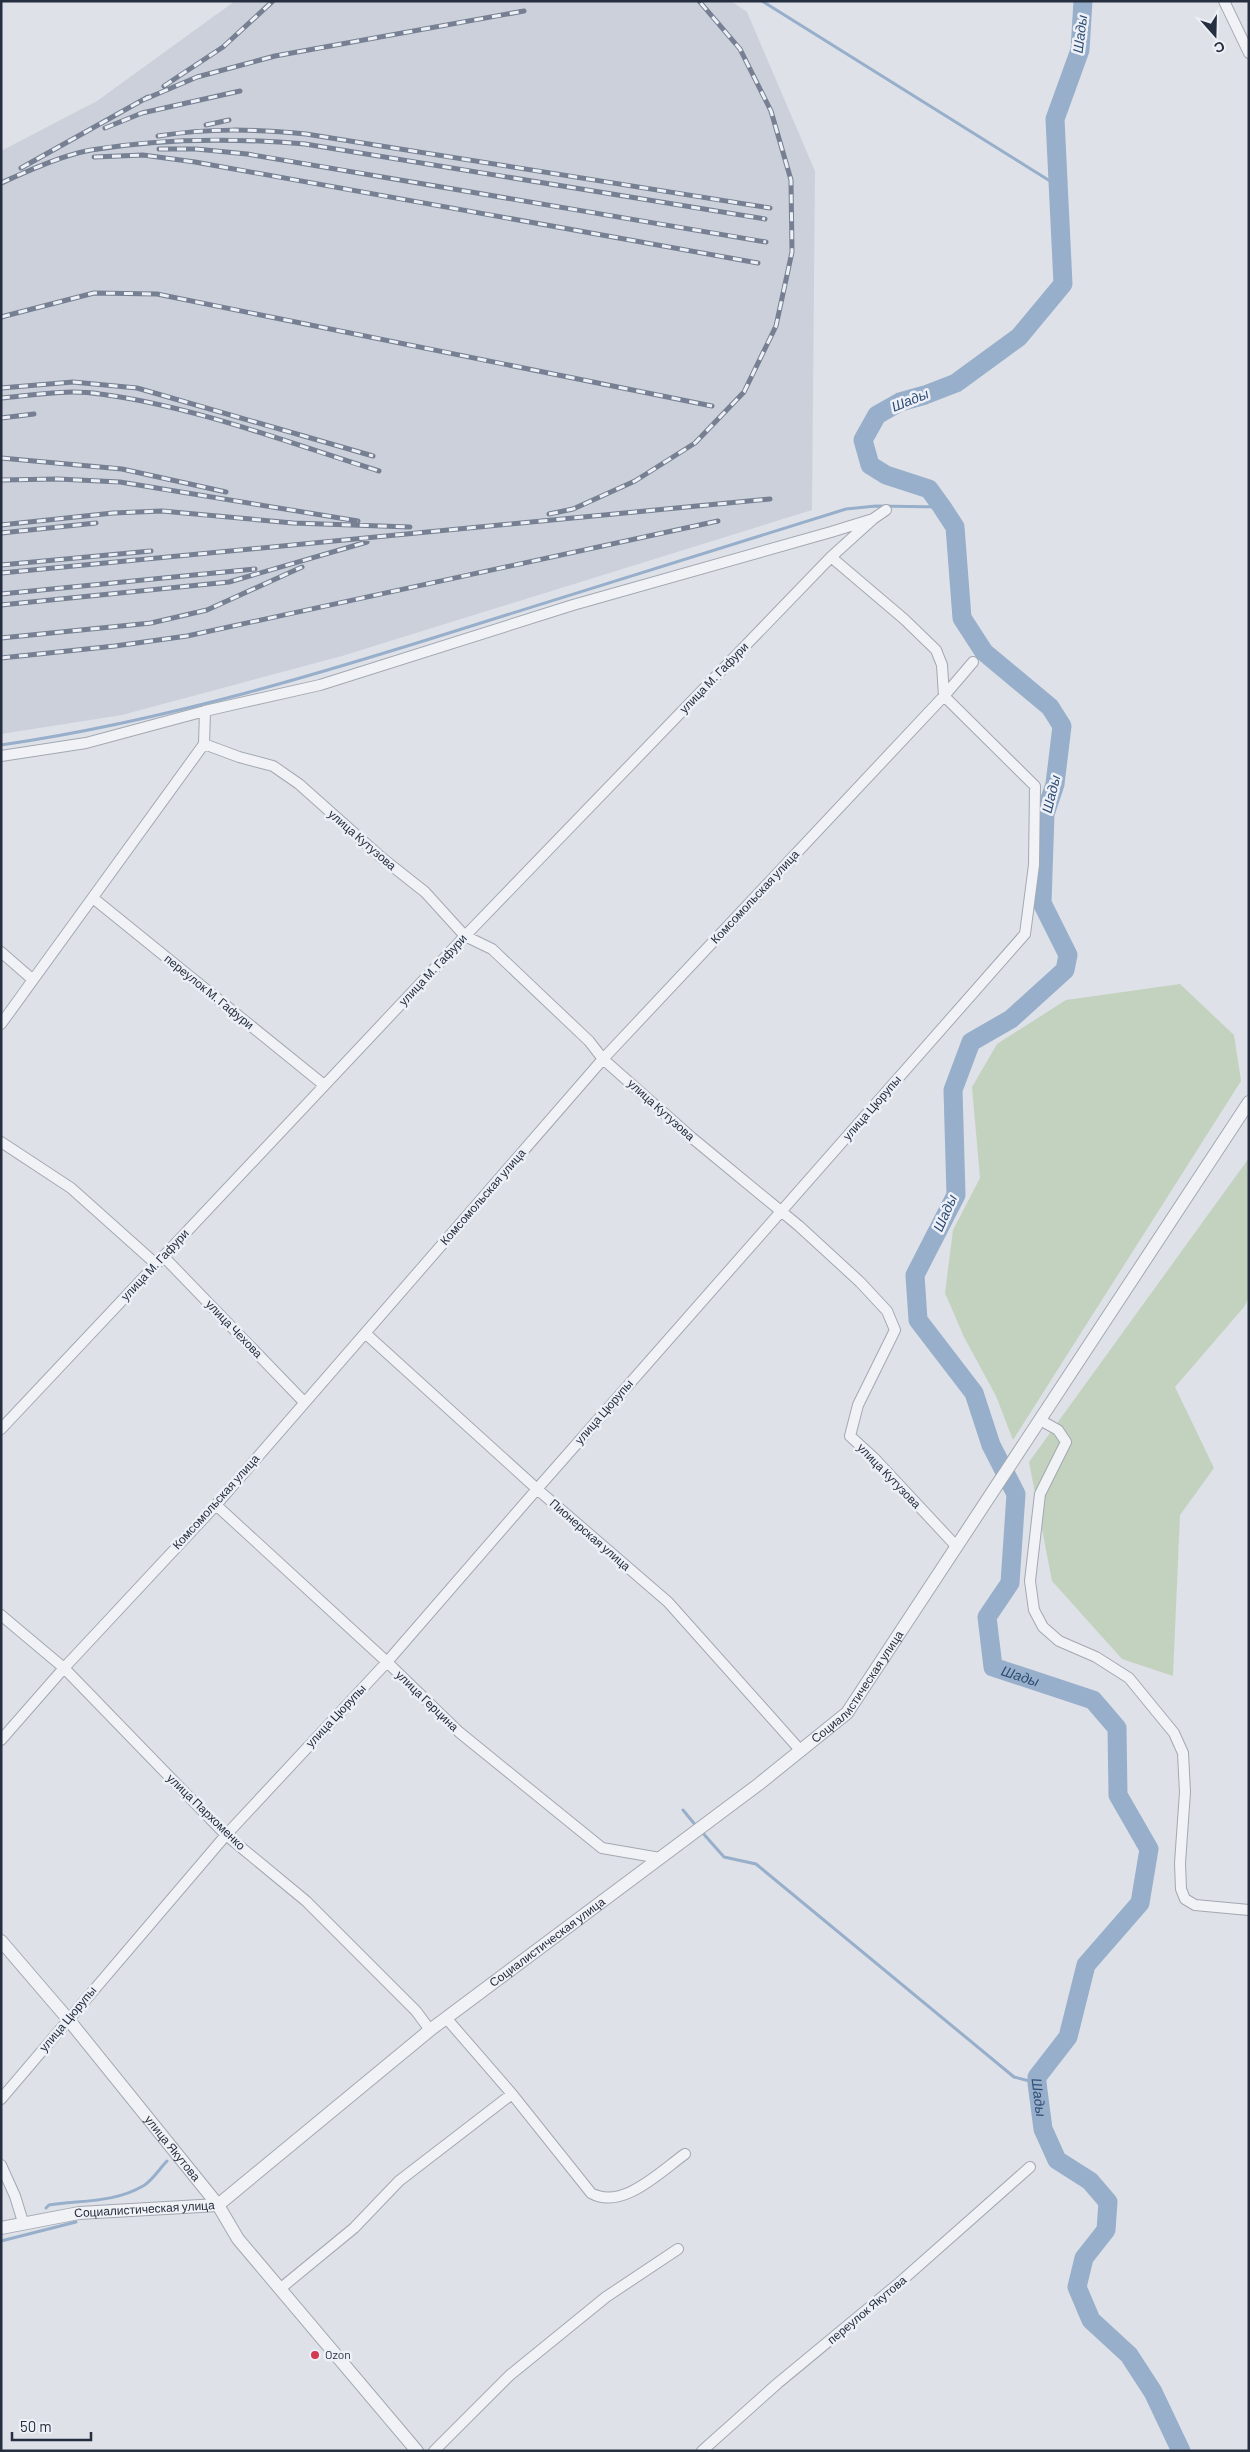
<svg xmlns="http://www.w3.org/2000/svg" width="1250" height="2452" font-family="Barlow,sans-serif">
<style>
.built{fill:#cbd0da}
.green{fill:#c3d2be}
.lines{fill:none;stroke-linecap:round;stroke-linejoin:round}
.stream{stroke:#97afca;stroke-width:3}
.river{stroke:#97afca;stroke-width:19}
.minor-casing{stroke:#a3a8b2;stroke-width:12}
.tertiary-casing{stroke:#a3a8b2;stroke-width:14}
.minor{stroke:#f0f2f6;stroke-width:10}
.tertiary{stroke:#f0f2f6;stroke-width:12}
.rail-casing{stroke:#768092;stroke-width:5}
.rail{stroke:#edf0f6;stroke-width:3;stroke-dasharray:9;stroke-linecap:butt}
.poi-dot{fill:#d33c50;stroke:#edf0f6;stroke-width:2}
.labels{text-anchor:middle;stroke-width:5;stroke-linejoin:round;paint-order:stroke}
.street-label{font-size:12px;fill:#262f3f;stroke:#edf0f6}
.poi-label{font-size:12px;fill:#262f3f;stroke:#edf0f6;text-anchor:start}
.water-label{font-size:14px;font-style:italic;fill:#2f4d75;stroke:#edf0f6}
</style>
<rect width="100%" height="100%" fill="#dee1e8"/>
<path class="built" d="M235 1H731L747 12 815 171 812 510 342 656 122 715 1 734V151L97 101Z"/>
<path class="green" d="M1180 984 1234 1035 1241 1081 1013 1440 996 1396 964 1337 945 1293 953 1230 980 1178 972 1087 997 1044 1066 1000Z
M1249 1158V1297L1244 1307 1175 1387 1214 1468 1180 1515 1173 1676 1122 1659 1052 1581 1029 1462Z"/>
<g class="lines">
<path class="stream" d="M762 1 1058 186
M1 745C166 721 326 672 484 622 605 584 726 547 846 509L876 506 942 507
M683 1810 697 1827
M701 1831 724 1857 756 1864 1014 2077 1037 2083
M46 2208 49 2205C81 2200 114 2203 143 2186 152 2181 160 2168 167 2161
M1 2241 76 2222"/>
<path class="river" id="s1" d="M1083 1 1080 50 1055 119 1063 284 1019 337 956 383 925 395 900 402 877 415 863 440 870 465 886 475 929 489 942 507 955 527 962 618 984 652 1050 707 1062 726 1055 784 1045 814 1042 903 1068 955 1065 970 1011 1019 971 1042 953 1090 956 1195 915 1275 918 1320 974 1393 991 1445 1016 1494 1010 1583 987 1617 993 1667 1093 1700 1117 1728 1118 1795 1149 1849 1140 1903 1086 1965 1068 2037 1037 2077V2083L1043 2129 1057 2160 1090 2181 1108 2202 1106 2230 1084 2258 1077 2287 1091 2320 1129 2355 1153 2392 1181 2451"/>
<g class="minor-casing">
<path id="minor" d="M1224 1 1249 53
M204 744 239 757 273 766 299 784 382 858 425 892 465 936 492 949 589 1041 603 1059 691 1137 799 1226 860 1282 887 1311 895 1330 858 1405 850 1436 875 1459 957 1547
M1 756 86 743 205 711 320 685 573 605 831 532 873 519 886 510
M93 898 324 1085
M1 952 32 979
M1 1024 204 744 205 711
M1 1142 71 1188 156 1264
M163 1256 304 1402
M365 1333 537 1489 668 1602 801 1751
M1040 1420 1058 1430 1066 1442 1040 1494 1030 1581 1034 1610 1043 1627 1059 1641 1096 1657 1129 1678 1174 1733 1183 1753 1185 1792 1180 1863 1181 1889 1185 1899 1195 1905 1249 1910
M1 1429 465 936 831 557 873 519
M216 1505 387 1662 459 1732 602 1848 660 1858
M1 1615 64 1668 226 1835 306 1901 416 2011 430 2030
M1 1740 64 1668 216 1505 603 1059 944 696 973 662
M447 2019 512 2094 591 2193C622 2211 661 2171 685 2154
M1 2099 226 1835 387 1662 537 1489 1025 934 1034 865 1035 786 944 696 942 665 936 650 904 619 831 557
M1 2165 15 2196 23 2222
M281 2288 354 2228 399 2181 512 2094
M434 2451 510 2375 606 2297 678 2249
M702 2451 778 2383 899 2283 1030 2167"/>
</g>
<g class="tertiary-casing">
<g id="tertiary">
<path id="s2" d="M1 1941 68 2019 218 2205 238 2239 417 2451"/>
<path id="s3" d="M1 2228 79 2213 218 2205 430 2030 759 1784 847 1713 1249 1102"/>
</g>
</g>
<use href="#minor" class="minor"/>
<use href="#tertiary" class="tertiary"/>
<g class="rail-casing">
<path id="rail" d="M164 86 223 47 273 1
M143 100 197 77 275 56 524 11
M206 125 229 120
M105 128 142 113 240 91
M158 136C209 128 255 129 306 134L770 208
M159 149H196L247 154 766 242
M94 157 143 155 195 162 758 263
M21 168 148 97
M1 183C30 170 60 156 91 150 162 138 234 138 305 144L765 219
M1 317 94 293 157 294 712 406
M1 388 73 382 137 388 373 456
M1 398C33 395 68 389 100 394 193 406 289 443 379 471
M1 418 34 414
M1 458 122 469 226 492
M1 480 58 479 120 482 358 521
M549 514 573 509 635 481 695 443 744 392 776 326 792 252 791 180 771 111 740 49 699 1
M1 525 113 513 162 511 293 523 410 527
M1 533 96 523
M1 565 151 551
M1 573 770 499
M1 594 255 569
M1 605 229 582 367 542
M1 638 151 623 207 610 302 567
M1 658 115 646 187 636 718 521"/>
</g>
<use href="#rail" class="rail"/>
</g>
<circle class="poi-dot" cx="315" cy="2355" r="5"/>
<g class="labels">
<g class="street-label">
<text transform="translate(714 678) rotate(-46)" y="4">улица М. Гафури</text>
<text transform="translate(362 840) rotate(41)" y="4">улица Кутузова</text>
<text transform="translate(755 897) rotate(-47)" y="4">Комсомольская улица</text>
<text transform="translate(433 970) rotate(-47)" y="4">улица М. Гафури</text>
<text transform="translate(209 992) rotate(39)" y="4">переулок М. Гафури</text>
<text transform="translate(872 1108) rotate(-49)" y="4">улица Цюрупы</text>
<text transform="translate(661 1110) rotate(42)" y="4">улица Кутузова</text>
<text transform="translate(483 1197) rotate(-49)" y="4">Комсомольская улица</text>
<text transform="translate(155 1265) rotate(-47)" y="4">улица М. Гафури</text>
<text transform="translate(234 1329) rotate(46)" y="4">улица Чехова</text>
<text transform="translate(604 1412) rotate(-49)" y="4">улица Цюрупы</text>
<text transform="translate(889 1476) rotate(46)" y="4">улица Кутузова</text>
<text transform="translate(216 1502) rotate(-48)" y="4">Комсомольская улица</text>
<text transform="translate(590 1535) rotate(41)" y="4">Пионерская улица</text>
<text dy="4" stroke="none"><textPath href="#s3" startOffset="1044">Социалистическая улица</textPath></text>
<text transform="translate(427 1701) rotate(44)" y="4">улица Герцина</text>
<text transform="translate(336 1716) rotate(-47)" y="4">улица Цюрупы</text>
<text transform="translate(206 1812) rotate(44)" y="4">улица Пархоменко</text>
<text dy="4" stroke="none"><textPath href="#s3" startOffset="640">Социалистическая улица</textPath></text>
<text transform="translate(68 2019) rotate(-50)" y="4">улица Цюрупы</text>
<text dy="4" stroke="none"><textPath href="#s2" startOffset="269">улица Якутова</textPath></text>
<text dy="4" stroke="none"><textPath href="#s3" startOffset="145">Социалистическая улица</textPath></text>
<text transform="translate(867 2310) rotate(-40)" y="4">переулок Якутова</text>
</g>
<g class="poi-label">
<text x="325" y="2359">Ozon</text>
</g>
<g class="water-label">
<text transform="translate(1080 34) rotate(-83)" y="5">Шады</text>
<text transform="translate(910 400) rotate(-22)" y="5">Шады</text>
<text transform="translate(1051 794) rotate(-76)" y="5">Шады</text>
<text transform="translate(945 1213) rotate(-66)" y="5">Шады</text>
<text dy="5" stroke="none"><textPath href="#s1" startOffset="1999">Шады</textPath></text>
<text dy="5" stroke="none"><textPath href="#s1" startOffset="2524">Шады</textPath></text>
</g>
</g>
<rect width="1250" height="2452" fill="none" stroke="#262f3f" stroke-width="5"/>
<g transform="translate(1215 35) rotate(160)" stroke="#edf0f6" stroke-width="4" paint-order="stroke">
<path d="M0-4L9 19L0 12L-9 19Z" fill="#262f3f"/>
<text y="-8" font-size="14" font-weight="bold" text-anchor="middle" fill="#262f3f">С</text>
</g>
<path d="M12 2432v8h79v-8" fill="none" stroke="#262f3f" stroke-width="2.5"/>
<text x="20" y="2432" font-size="15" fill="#262f3f" stroke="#edf0f6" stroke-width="4" paint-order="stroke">50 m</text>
</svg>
